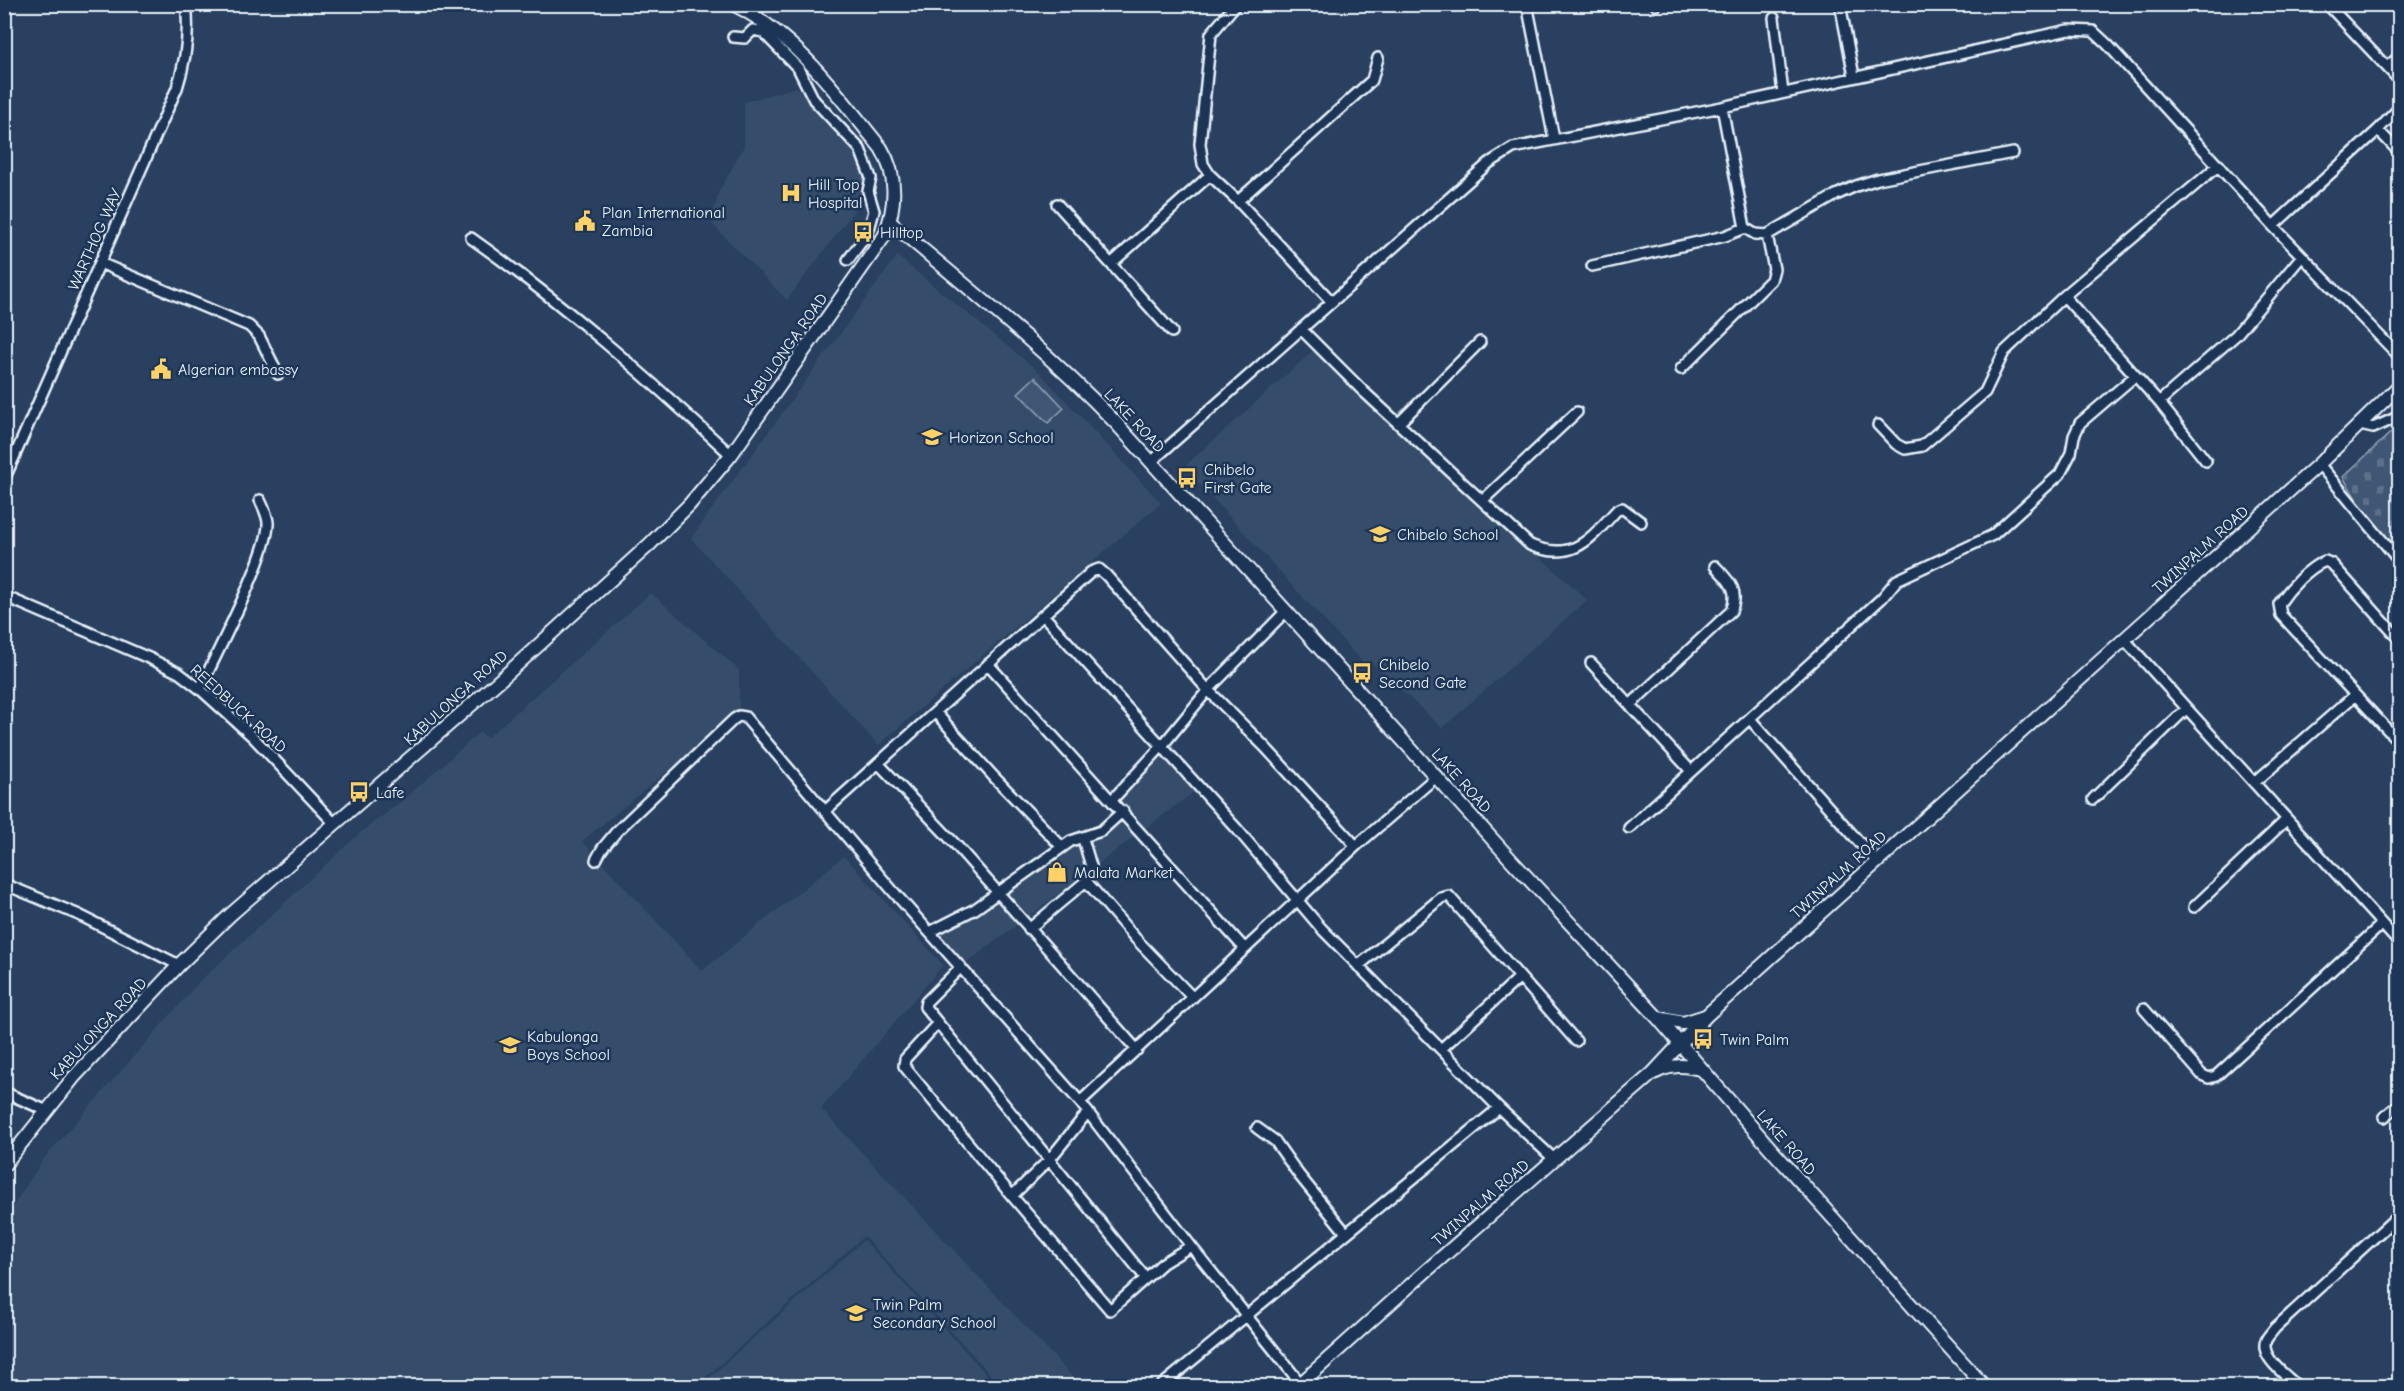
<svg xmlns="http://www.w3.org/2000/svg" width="2404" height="1391" font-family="'Comic Neue',sans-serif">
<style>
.built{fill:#364d6b}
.cemetery{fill:url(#cemetery-stones);stroke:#94a4b6;stroke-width:1.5}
.pitch{fill:#415774;stroke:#94a4b6;stroke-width:1.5}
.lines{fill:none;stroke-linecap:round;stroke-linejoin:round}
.street-casing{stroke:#e8f1f8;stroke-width:14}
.secondary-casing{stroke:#e8f1f8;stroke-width:16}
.street{stroke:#1d3557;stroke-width:9}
.secondary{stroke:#1d3557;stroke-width:12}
.labels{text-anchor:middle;stroke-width:5;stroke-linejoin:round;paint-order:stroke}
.poi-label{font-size:16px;fill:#e8f1f8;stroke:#1d3557;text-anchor:start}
.street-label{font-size:16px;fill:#e8f1f8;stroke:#1d3557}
</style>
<defs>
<pattern id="cemetery-stones" width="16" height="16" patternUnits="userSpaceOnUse" patternTransform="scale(1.5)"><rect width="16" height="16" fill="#415774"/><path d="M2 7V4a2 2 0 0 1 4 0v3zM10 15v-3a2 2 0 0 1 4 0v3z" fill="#5c7089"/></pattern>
</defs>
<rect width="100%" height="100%" fill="#294061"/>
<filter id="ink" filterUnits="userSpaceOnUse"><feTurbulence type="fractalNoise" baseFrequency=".0167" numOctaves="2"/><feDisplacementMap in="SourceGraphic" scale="12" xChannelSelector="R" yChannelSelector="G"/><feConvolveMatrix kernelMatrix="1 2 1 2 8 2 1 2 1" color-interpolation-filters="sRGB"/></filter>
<g filter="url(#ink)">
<path class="built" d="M797 87 860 157 865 196 787 300 711 223 719 191 744 147V102Z
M897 256 1038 371 1161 503 878 745 691 538Z
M1314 350 1587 600 1442 728 1370 661 1365 665 1184 467Z
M651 593 739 670V713L582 841 702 971 844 856 943 965 821 1109 1081 1386H1001L864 1236 696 1386H5L4 1220 42 1161 201 980 360 833 402 801 480 732 487 738Z
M1160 746 1199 788 961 967 930 932 1123 812 1112 800Z
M864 1240 997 1386H700Z"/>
<path class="cemetery" d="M2399 425V554L2369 520 2343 477Z"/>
<path class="pitch" d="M1035 377 1064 408 1048 423 1018 393Z"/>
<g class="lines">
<g class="street-casing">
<path id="street" d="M1236 4 1211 34 1200 144 1203 164 1210 175 1238 201 1332 302
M1527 4 1554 139
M1656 4V5
M1840 4 1854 76
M2327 4 2400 81
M1774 18 1783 93
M733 37 745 38 753 30 763 32 798 68 814 100 860 149 871 178 868 191 874 211 868 233 848 260
M2387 67 2400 56
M1722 107 1745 228 1755 234 1767 235 1836 195 1856 186 1878 179 2013 153
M2378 130 2400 153
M1238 201 1372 80 1378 58
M1057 204 1172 332
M2273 226 2378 130 2400 107
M471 238C563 303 648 378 731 455
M100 263 249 326 259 336 278 374
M1112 263 1210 175
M1592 266 1725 236 1745 228
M2064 296 2159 402 2206 461
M1301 329 1363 391 1530 545C1573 563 1590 539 1617 510L1622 508 1641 522
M1681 369 1771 280 1774 269 1767 235
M2159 402 2236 335 2302 256
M1399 423 1480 342
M1878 425 1896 444 1905 449 1922 446 1985 392 2004 352 2064 296 2219 165
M2360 425 2373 428 2400 416
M1151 462 1489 163 1513 148 1722 107 2068 30 2093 31 2108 45 2273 226 2400 357
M2319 464 2400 562
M4 480 177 88C186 60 190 34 186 4
M1482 501 1577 412
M4 596 151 659 179 673 200 689 253 737 335 824
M1043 615 1237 829 1321 928 1499 1108 1554 1159
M2124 639 2400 944
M2400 640 2332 564 2325 561C2308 568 2289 589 2279 604L2281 615 2400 743
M1591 663 1691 771
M988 664 1245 949
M200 689C215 656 270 552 268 522 267 514 263 507 260 500
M1630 705 1731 611C1740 590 1729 581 1715 566
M935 712 994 777 1062 847
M1750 719 1876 861
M878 763 956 845 1137 1050
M2254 783 2354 696
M2093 799 2186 709
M1112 800 1162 746 1208 690 1286 611
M825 811 1091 572 1099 569 1106 575 1208 690 1265 747 1356 846
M1629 828 1882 598 1897 580 1993 535 2060 474 2071 453 2074 436 2080 423 2135 376
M596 860 602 849 617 831 734 719 739 716 745 717 892 890 1080 1102 1191 1246 1301 1384
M1086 881 1136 939 1192 997
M4 884 79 915 179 965
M2194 907 2286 820
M1029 929 1086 881 1091 866 1083 839
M930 932 975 909 1071 841 1101 831 1123 811
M1358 966 1441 898 1449 896 1576 1041
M961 967 926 1002 925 1007 1145 1277
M2144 1009 2202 1075 2209 1078 2216 1076 2381 925
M938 1023 905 1059 904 1066 1012 1196 1110 1310 1163 1263 1191 1246
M1441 1049 1520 977
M4 1092 45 1110
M1080 1102 1356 846 1437 776
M2384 1117 2400 1104
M1257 1128 1275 1141 1299 1175 1346 1233
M1012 1196 1049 1160 1088 1112
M1161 1386 1499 1108
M2297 1386C2287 1376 2259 1357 2266 1340 2268 1336 2272 1332 2275 1328L2400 1214"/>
</g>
<g class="secondary-casing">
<path id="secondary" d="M890 222C967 287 1045 349 1115 422L1513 862 1657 1017 1770 1148 1984 1386
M1658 1018 1683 1023 1705 1016
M1656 1072C1672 1064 1686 1065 1703 1070
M4 1165 74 1077 179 965 230 915 509 672 650 544 689 505 731 455 885 235C896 205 898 176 881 148 837 94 796 35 733 4
M1298 1386 1425 1272 1653 1073 1707 1015 2319 464 2400 385"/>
</g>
<use href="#street" class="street"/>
<use href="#secondary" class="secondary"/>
</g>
</g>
<defs>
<g id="hospital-bare" transform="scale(1.62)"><path d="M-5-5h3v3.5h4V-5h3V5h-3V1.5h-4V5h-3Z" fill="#ffd166" stroke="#1d3557" stroke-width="2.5" paint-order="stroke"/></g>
<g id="civic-bare" transform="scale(1.62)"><path d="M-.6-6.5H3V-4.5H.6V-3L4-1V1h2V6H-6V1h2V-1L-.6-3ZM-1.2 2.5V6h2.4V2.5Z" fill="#ffd166" stroke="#1d3557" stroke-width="2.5" paint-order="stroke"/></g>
<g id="bus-bare" transform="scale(1.62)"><path d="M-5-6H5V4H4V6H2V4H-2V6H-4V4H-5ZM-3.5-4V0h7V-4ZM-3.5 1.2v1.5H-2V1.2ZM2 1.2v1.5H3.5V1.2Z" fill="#ffd166" stroke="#1d3557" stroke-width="2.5" paint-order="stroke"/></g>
<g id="school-bare" transform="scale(1.62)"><path d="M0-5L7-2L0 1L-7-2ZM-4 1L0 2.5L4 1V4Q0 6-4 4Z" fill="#ffd166" stroke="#1d3557" stroke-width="2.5" paint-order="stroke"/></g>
<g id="shop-bare" transform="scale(1.62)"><path d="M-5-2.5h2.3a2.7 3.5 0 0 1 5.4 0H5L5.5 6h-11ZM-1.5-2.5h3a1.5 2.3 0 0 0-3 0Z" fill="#ffd166" stroke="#1d3557" stroke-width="2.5" paint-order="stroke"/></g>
</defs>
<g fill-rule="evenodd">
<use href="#hospital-bare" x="791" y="193"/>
<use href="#civic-bare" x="585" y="221"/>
<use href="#bus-bare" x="863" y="232"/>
<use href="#civic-bare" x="161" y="369"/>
<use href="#school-bare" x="932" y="437"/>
<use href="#bus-bare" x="1187" y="478"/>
<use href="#school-bare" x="1380" y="534"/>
<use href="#bus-bare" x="1362" y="673"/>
<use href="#bus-bare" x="359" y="792"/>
<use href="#shop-bare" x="1057" y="872"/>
<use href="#bus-bare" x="1703" y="1039"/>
<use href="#school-bare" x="510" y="1045"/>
<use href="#school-bare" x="856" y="1313"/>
</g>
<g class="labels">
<g class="poi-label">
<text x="808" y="190">Hill Top<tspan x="808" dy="18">Hospital</tspan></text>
<text x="602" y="218">Plan International<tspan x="602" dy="18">Zambia</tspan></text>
<text x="880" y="238">Hilltop</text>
<text x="178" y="375">Algerian embassy</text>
<text x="949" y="443">Horizon School</text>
<text x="1204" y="475">Chibelo<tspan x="1204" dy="18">First Gate</tspan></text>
<text x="1397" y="540">Chibelo School</text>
<text x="1379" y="670">Chibelo<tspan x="1379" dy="18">Second Gate</tspan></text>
<text x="376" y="798">Lafe</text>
<text x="1074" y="878">Malata Market</text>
<text x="527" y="1042">Kabulonga<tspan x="527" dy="18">Boys School</tspan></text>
<text x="1720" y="1045">Twin Palm</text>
<text x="873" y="1310">Twin Palm<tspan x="873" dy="18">Secondary School</tspan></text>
</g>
<g class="street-label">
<text transform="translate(94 239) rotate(-66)" y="6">WARTHOG WAY</text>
<text transform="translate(785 349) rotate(-55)" y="6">KABULONGA ROAD</text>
<text transform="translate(1135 420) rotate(47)" y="6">LAKE ROAD</text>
<text transform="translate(2200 549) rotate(-42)" y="6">TWINPALM ROAD</text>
<text transform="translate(455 697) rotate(-42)" y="6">KABULONGA ROAD</text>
<text transform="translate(239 708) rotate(42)" y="6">REEDBUCK ROAD</text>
<text transform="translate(1462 780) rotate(48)" y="6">LAKE ROAD</text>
<text transform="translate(1838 874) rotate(-42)" y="6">TWINPALM ROAD</text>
<text transform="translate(98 1028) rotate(-47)" y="6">KABULONGA ROAD</text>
<text transform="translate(1787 1142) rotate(49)" y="6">LAKE ROAD</text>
<text transform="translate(1480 1202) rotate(-41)" y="6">TWINPALM ROAD</text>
</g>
</g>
<rect width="2404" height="1391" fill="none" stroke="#1d3557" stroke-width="24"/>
<rect x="12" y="12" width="2380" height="1367" fill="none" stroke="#e8f1f8" stroke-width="2" filter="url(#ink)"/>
</svg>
